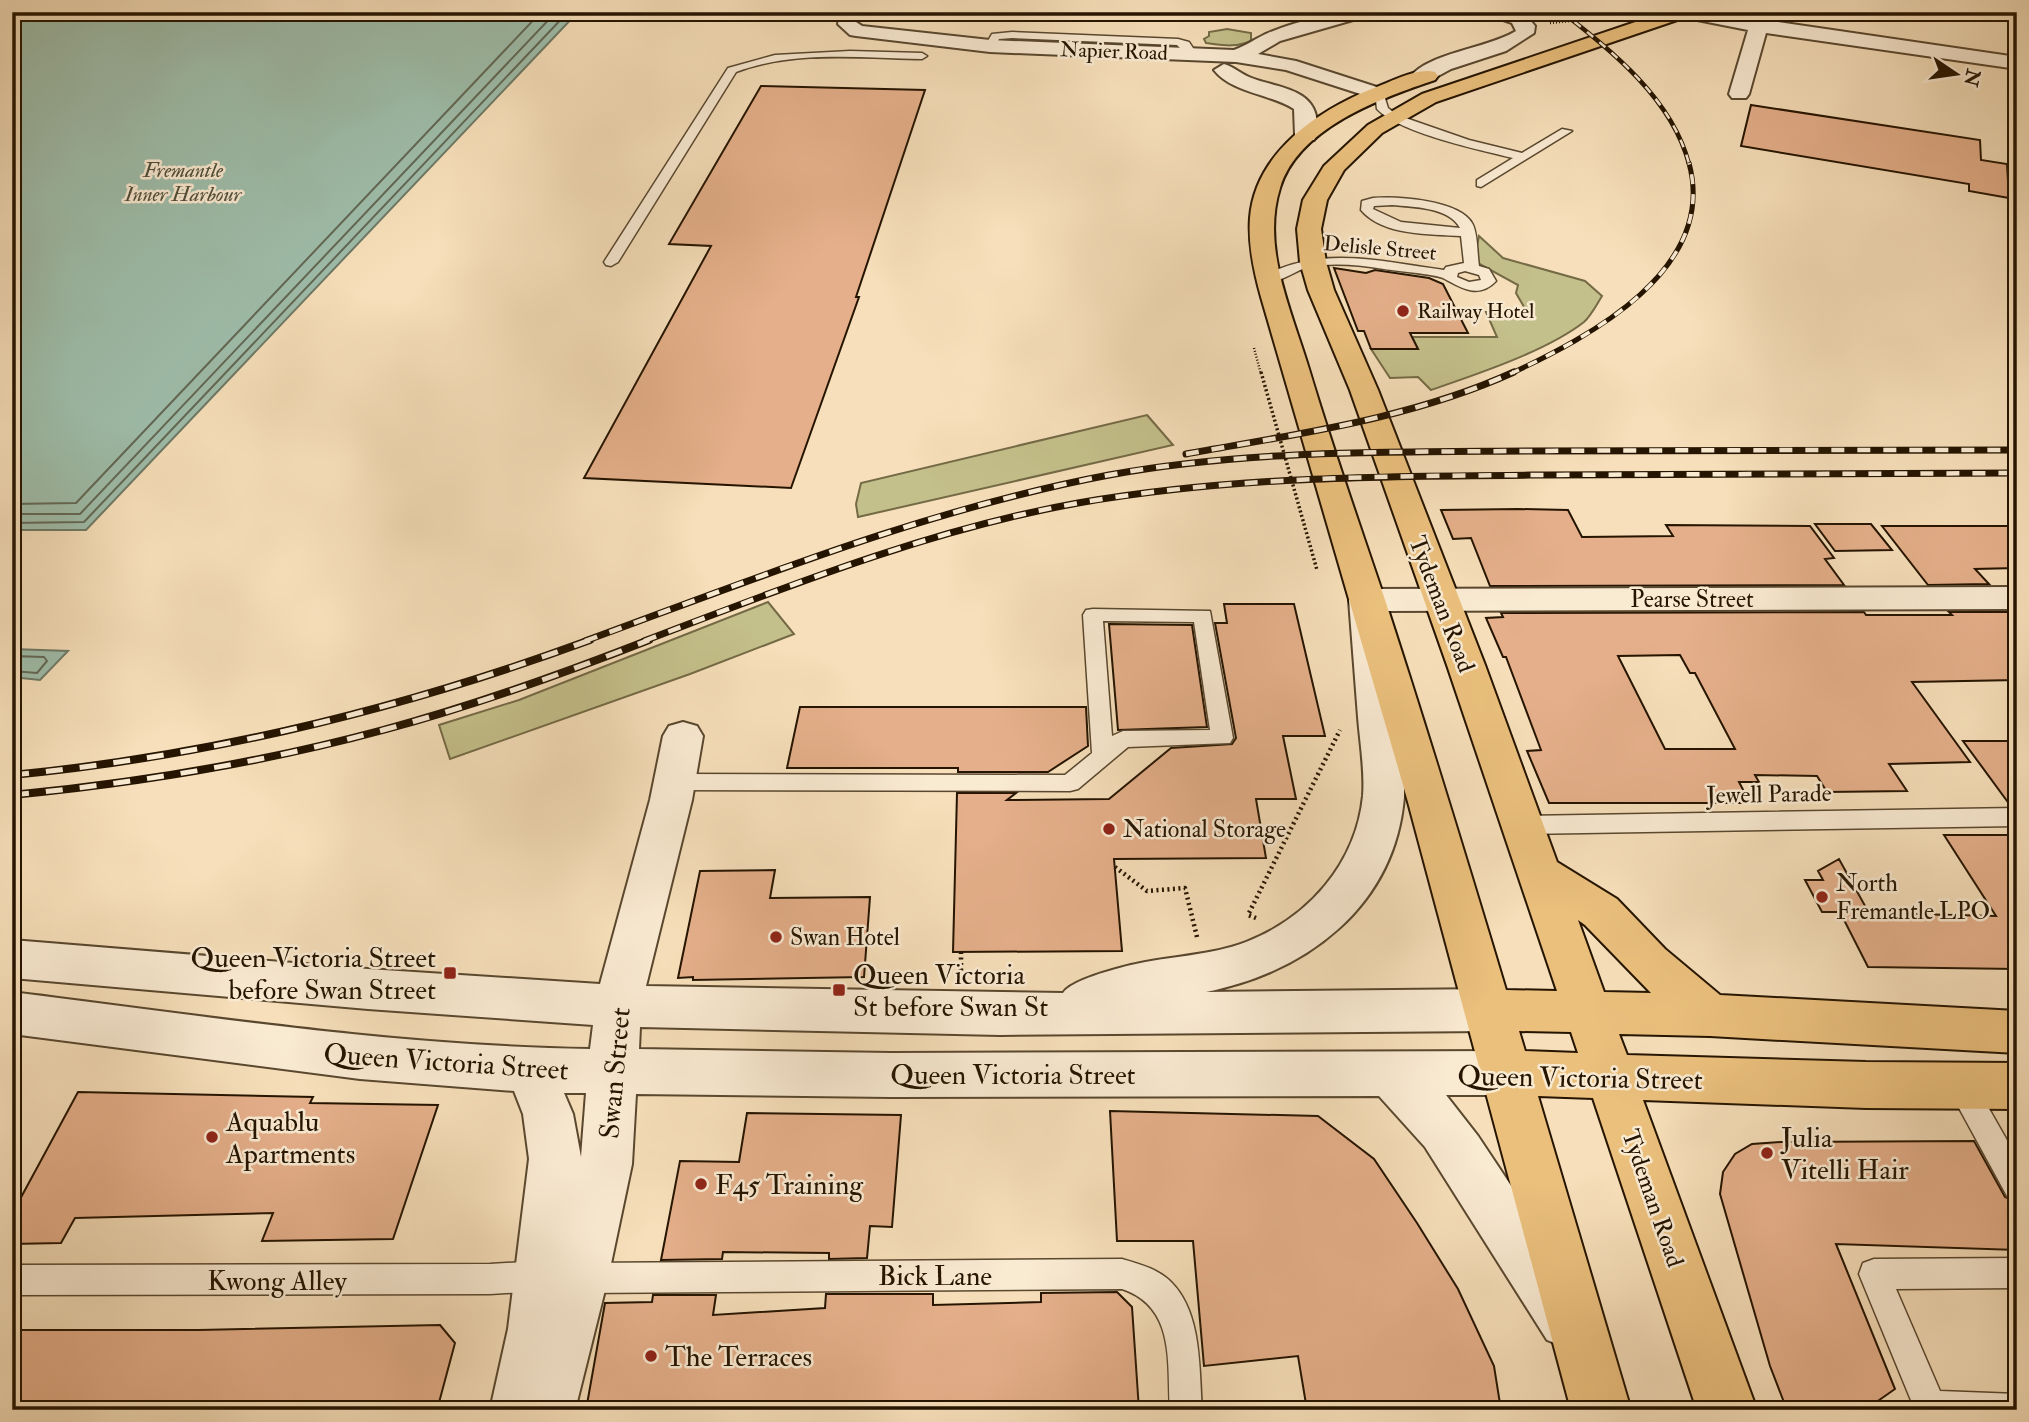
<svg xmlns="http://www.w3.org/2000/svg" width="2029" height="1422" font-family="'IM FELL Double Pica',serif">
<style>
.green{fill:#c4c08b;stroke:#746a46;stroke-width:2}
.water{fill:#9ebdaa;stroke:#6e7966;stroke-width:2}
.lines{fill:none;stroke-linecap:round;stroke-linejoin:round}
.shore{stroke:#626855;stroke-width:2}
.building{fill:#e4af8a;stroke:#251400;stroke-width:2;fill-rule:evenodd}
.lane-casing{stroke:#59472e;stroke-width:3}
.street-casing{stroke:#59472e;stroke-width:4}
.primary-casing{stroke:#251400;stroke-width:4}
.path-far2{stroke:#251400;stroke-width:2.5;stroke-dasharray:1 2;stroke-linecap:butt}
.path-far1{stroke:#251400;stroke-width:3.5;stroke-dasharray:2 2.5;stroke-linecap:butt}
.path{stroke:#251400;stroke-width:4.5;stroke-dasharray:2 3.5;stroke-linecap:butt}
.lane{fill:#f9ead2;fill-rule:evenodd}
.street{fill:#f9ead2;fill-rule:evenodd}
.primary{fill:#ebc07d;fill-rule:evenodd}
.rail-far3-casing{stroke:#251400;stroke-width:4.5}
.rail-far2-casing{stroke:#251400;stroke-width:5}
.rail-far1-casing{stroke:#251400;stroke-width:7}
.rail-casing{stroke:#251400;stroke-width:8}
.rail-far3{stroke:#f9ead2;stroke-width:2.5;stroke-dasharray:8;stroke-linecap:butt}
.rail-far2{stroke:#f9ead2;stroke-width:3.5;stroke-dasharray:10;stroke-linecap:butt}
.rail-far1{stroke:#f9ead2;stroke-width:4.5;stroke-dasharray:13;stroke-linecap:butt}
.rail{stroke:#f9ead2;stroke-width:5;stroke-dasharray:17;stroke-linecap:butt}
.poi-dot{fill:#8f2418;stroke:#f9ead2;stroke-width:2.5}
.labels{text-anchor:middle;stroke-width:5;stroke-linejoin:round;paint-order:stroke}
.far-street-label{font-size:21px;fill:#251400;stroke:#f9ead2}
.far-water-label{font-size:21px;font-style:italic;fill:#4f4f3c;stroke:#f9ead2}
.far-poi-label{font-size:21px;fill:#251400;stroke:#f9ead2;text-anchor:start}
.street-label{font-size:24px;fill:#251400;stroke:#f9ead2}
.poi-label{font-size:24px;fill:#251400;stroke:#f9ead2;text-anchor:start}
.near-poi-label{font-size:28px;fill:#251400;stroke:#f9ead2;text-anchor:start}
.near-street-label{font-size:28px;fill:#251400;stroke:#f9ead2}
</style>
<rect width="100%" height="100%" fill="#f6dfba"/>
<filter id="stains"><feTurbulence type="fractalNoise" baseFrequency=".00286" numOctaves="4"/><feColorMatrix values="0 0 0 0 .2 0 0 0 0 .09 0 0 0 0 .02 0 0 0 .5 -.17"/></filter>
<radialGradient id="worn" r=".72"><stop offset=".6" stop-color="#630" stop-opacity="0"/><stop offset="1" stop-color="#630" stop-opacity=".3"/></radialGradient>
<path class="green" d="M1227 29 1251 33V41C1236 48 1222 45 1206 43L1204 39 1209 36V32Z
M1479 236 1503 258 1585 281 1602 296C1597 304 1591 316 1584 322 1547 351 1475 375 1431 390L1418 377 1390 378 1371 349H1418L1412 337H1497L1486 312H1527L1516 293 1518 285 1474 261Z
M1147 415 1173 445 858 517 856 504 861 483Z
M768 602 794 634 690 674 450 759 439 725 519 700Z"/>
<path class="water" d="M12 12H578L86 530H12Z
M12 649 68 651 40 680 12 677Z"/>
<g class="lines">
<path class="shore" d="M12 504 76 503 541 12
M12 514H80L556 12
M12 523 84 522 568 12
M12 656 44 657 47 661 37 673 12 671"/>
</g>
<path class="building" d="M761 86 925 90 856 297H859L791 488 584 478 711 246 669 244Z
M1751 105 1980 140 1981 160 2007 164 2009 198 1969 191V184L1741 146Z
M1334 268 1366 273 1375 270 1429 278 1443 284 1468 333H1410L1418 349H1371L1364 331H1358Z
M1518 509 1568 510 1582 537 1673 536 1666 525 1810 526 1834 558 1825 559 1844 585 1490 586 1471 538 1453 539 1441 510Z
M1815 524H1871L1892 550 1835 551Z
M1882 526H2009L2017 534V568L1975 569 1989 584 1928 585Z
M1224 604H1294L1325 736H1283L1296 799H1256L1266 858 1114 859 1122 951 953 952 957 793H1016L1007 800 1109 799 1171 748 1232 744 1236 738 1215 623H1227Z
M1864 612 1866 615H1952L1949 612H2012L2017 617V680L1912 682 1970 762 1889 764 1907 791 1827 792 1817 776 1755 775 1759 782H1739L1750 803H1549L1527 751 1541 750 1506 657H1503L1486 618 1503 617 1501 613ZM1680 655 1690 673H1695L1735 749H1665L1618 656Z
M1109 624 1192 625 1207 727 1118 730Z
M800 707H1086L1088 746 1048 772H958V768H787Z
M1963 741H2017V805H2010Z
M1944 835H2017V969L1868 967 1840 912H1822L1805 880H1823L1818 871 1839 859 1869 913 1996 916Z
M775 870 770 898 870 897 864 977 693 980V977L678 978 700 871Z
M78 1092 313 1097 310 1103 438 1105 393 1239 262 1241 273 1213 75 1218 61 1243 12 1244V1214Z
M1110 1111 1318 1116 1374 1159 1417 1223 1458 1289 1494 1366 1501 1410H1307L1298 1356 1204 1366 1193 1241H1117Z
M747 1113 901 1115 892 1227 870 1226 867 1258 829 1259V1253L723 1252 722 1259 661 1260 680 1161 739 1162Z
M1974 1141 2005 1197 2017 1202V1250L1836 1244 1895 1389 1865 1410H1787L1770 1366 1720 1194 1723 1172 1735 1154 1752 1144 1781 1142Z
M1117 1292 1132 1307 1139 1410H586L605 1303 652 1302 653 1295H716L713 1315 825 1308 826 1294H933V1305L1041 1302V1293Z
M440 1325 455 1343 437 1410H12V1330H198Z"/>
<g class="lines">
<g class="lane-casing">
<path id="lane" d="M1012 32 1178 39 1189 42 1197 54 1188 56 1177 45 1012 38 999 39 994 48 985 46 992 34Z
M850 51 922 53 927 56 922 59C860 58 795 50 736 72L618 262 611 266 606 265 604 262 728 68 775 55Z
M1375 92H1383L1388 108 1397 115 1469 140 1522 153 1562 129 1572 131 1481 187 1477 186V180L1513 158C1480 150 1400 133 1377 109Z
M1373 198C1396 196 1459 200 1472 223 1478 233 1477 254 1479 266L1489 269 1496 281C1478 300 1460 287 1443 278 1433 274 1397 271 1384 269 1360 265 1333 262 1309 267 1295 270 1278 285 1264 282V276C1323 245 1382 262 1444 270L1446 267 1464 263 1461 236C1430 234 1383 236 1361 210L1362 201ZM1392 205C1413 207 1449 207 1460 228L1401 222 1373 209 1374 206ZM1465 271 1479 275 1481 280 1469 282 1457 277 1458 273Z
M1093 609 1210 611 1233 738 1230 743 1128 747 1078 789 1070 791 674 790 666 788 663 782 666 776 674 774 1065 775 1092 753 1083 615 1086 610ZM1103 621 1194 622 1210 730 1123 731 1112 736Z
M2017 808V826L1522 834 1514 831 1511 825 1514 819 1522 816Z
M1961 1074 1971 1077 2017 1158V1200L2007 1196 1947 1086 1951 1077Z
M2017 1258V1288L1896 1289 1940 1391 2017 1394V1410H1915L1859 1274 1863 1263 1874 1259Z
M1122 1259C1139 1264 1159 1269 1172 1283 1202 1314 1199 1369 1202 1410H1170C1167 1363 1176 1307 1122 1289L581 1293 570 1289 566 1278 570 1267 581 1263Z
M542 1261 553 1265 557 1276 553 1287 542 1291 490 1294 12 1295V1265L490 1264Z"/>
</g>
<g class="street-casing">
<path id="street" d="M840 12H858L856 22 862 26 990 40 1234 50C1246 46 1256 38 1268 33 1299 20 1336 12 1370 12L1367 16 1280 41 1258 54 1296 61 1386 90 1389 94 1386 98 1379 100 1286 70 1236 62 990 52 856 36 850 35 838 24Z
M1489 12C1508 12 1523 10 1535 26L1534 33 1506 51 1451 69 1425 83H1411L1408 79C1428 52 1487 49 1516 31L1512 23 1492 16Z
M1673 12H1709L2017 57V69L1766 33 1749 94 1746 98H1732L1729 94 1748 30 1682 17Z
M1224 64C1234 67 1240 73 1249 77 1275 88 1316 87 1317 124 1317 130 1317 134 1314 140H1298L1295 135 1294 109C1271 94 1232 93 1214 70Z
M2017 587V609L1386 611C1390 656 1395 700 1399 744 1401 762 1405 780 1404 797 1395 906 1307 972 1206 992L1491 989 1508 995 1515 1010 1508 1025 1491 1031 1000 1035 640 1027 639 1049 891 1053 1509 1051 1526 1057 1534 1073 1526 1089 1509 1095H1446L1478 1136 1587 1300 1595 1320 1587 1340 1567 1348 1547 1340 1425 1147 1379 1096 891 1097 636 1094 632 1164 608 1278 575 1410H490L508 1329 529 1159 523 1114 514 1091 360 1079 12 1034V992C204 1016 397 1046 590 1049L593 1025 368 1009 12 978V940L368 969 600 984 650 800 663 736 669 726 683 722 697 726 703 736 692 800 646 986 1063 993C1071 980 1115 969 1131 965 1169 956 1209 956 1246 942 1308 918 1356 864 1363 796 1365 771 1360 743 1358 717 1355 678 1352 639 1349 600L1355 592 1367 589ZM564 1093H586L581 1157 573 1114Z"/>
</g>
<g class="primary-casing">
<path id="primary" d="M1665 12H1692L1689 16 1436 102 1382 133 1344 170 1327 200 1321 229 1326 262 1334 290 1378 390 1485 665 1557 862 1617 899 1665 949 1720 995 2017 1011V1053L1710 1036 1619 1034 1627 1055 1866 1062 2017 1063V1109L1866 1108 1643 1100 1757 1410H1697L1593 1098 1538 1096 1631 1410H1571L1408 802 1261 297C1254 272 1248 245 1250 218 1255 153 1318 110 1374 88 1391 82 1417 67 1435 72L1438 76 1435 80C1381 98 1298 128 1280 188 1261 248 1292 312 1309 369 1332 446 1359 523 1385 600 1427 729 1467 860 1506 990L1557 991 1447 665 1350 390 1308 290 1300 262 1297 229 1303 200 1324 166 1368 125 1422 94ZM1578 920 1585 925 1651 993 1604 992ZM1519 1031 1571 1032 1578 1053 1525 1051Z"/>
</g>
<path class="path-far2" d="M1550 23 1580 20
M1254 348 1261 374"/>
<path class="path-far1" d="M1261 372 1317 570"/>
<path class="path" d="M1115 867 1147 891 1185 888 1197 937
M1256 918 1248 915 1340 730
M961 952V976"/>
<use href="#lane" class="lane"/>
<use href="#street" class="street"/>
<use href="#primary" class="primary"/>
<g class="rail-far3-casing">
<path id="rail-far3" d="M1562 12C1613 52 1672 99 1689 164"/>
</g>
<g class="rail-far2-casing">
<path id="rail-far2" d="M1510 374C1589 337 1718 270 1689 163"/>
</g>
<g class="rail-far1-casing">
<path id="rail-far1" d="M1186 454C1296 434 1411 419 1514 372
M585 641C757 578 928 509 1109 475 1246 450 1387 452 1526 451 1689 450 1853 450 2017 450
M644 641C786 587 928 530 1078 503 1233 476 1390 476 1547 475 1704 474 1860 474 2017 473"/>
</g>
<g class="rail-casing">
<path id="rail" d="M12 775C211 756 402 709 590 640
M12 795C137 783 261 763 383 730 473 706 562 674 649 640"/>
</g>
<use href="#rail-far3" class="rail-far3"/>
<use href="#rail-far2" class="rail-far2"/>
<use href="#rail-far1" class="rail-far1"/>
<use href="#rail" class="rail"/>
</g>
<g class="poi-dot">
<circle cx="1403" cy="311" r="7"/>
<circle cx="1109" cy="829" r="7"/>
<circle cx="1822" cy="897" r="7"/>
<circle cx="776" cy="937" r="7"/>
<rect x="443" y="966" width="14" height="14" rx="3.5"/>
<rect x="832" y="983" width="14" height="14" rx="3.5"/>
<circle cx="212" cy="1137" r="7"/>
<circle cx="1767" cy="1153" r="7"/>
<circle cx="701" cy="1184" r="7"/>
<circle cx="651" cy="1356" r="7"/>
</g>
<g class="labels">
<g class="far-street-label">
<text transform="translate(1114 51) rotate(2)" y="7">Napier Road</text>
<text transform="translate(1380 248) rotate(5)" y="7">Delisle Street</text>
</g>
<g class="far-water-label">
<text x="183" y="177">Fremantle<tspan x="183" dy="24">Inner Harbour</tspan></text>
</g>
<g class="far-poi-label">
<text x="1417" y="318">Railway Hotel</text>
</g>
<g class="street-label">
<text x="1692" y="607">Pearse Street</text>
<text transform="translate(1442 604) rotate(69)" y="8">Tydeman Road</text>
<text transform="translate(1769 794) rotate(-1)" y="8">Jewell Parade</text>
<text transform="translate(1653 1198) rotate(71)" y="8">Tydeman Road</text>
</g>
<g class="poi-label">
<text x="1123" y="837">National Storage</text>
<text x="1836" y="891">North<tspan x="1836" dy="28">Fremantle LPO</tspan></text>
<text x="790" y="945">Swan Hotel</text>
</g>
<g class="near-poi-label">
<text x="436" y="967" text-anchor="end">Queen Victoria Street<tspan x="436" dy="32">before Swan Street</tspan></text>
<text x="853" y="984">Queen Victoria<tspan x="853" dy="32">St before Swan St</tspan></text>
<text x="226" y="1131">Aquablu<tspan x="226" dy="32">Apartments</tspan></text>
<text x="1781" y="1147">Julia<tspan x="1781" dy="32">Vitelli Hair</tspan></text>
<text x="715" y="1194">F45 Training</text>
<text x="665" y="1366">The Terraces</text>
</g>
<g class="near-street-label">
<text transform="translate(446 1061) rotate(4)" y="10">Queen Victoria Street</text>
<text transform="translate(614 1073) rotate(-85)" y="10">Swan Street</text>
<text x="1013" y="1084">Queen Victoria Street</text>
<text transform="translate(1580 1077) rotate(1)" y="10">Queen Victoria Street</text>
<text x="935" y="1285">Bick Lane</text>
<text x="277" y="1290">Kwong Alley</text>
</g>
</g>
<rect width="2029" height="1422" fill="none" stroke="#f6dfba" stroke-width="42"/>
<rect x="14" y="14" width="2001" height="1394" fill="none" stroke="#251400" stroke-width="3.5"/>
<rect x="21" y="21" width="1987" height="1380" fill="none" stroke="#251400" stroke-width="2"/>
<g transform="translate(1956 74) rotate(103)" stroke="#f9ead2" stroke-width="5" paint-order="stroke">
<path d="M0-5L12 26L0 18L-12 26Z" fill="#251400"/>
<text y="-10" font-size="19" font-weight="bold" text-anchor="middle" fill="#251400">N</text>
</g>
<rect width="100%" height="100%" filter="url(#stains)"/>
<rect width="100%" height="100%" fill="url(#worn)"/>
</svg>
